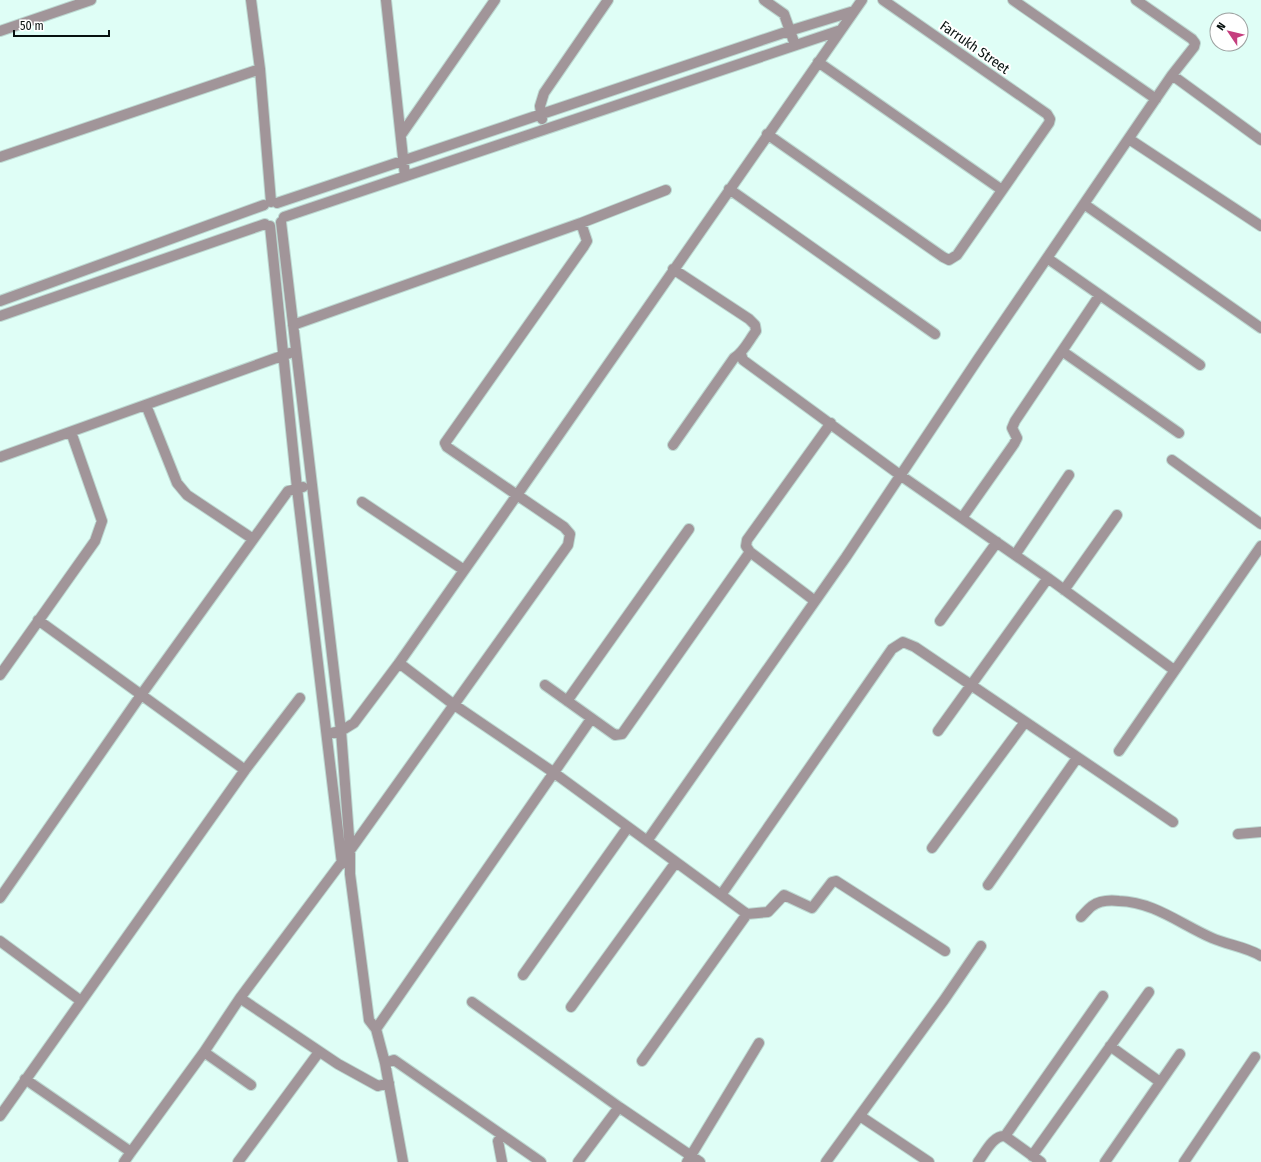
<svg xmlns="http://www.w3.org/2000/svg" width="1261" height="1162" font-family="'Fira Sans Condensed',sans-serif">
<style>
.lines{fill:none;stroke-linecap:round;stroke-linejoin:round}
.minor-casing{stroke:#bcd8d1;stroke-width:12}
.minor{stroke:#a19599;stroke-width:10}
.labels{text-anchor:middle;stroke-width:4;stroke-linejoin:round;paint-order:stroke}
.street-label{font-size:14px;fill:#07110f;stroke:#fff}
</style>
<rect width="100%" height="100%" fill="#dffef6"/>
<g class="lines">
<g class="minor-casing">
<path id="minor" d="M251 0 260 69 271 202
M386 0 405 176
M764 0 784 14 795 45
M1013 0 1156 99
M0 31 91 0
M818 62 1002 190
M1172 75 1261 140
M542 119 540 106 544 93 608 0
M767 134 943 257 949 260 957 255 1049 123 1050 119 1047 114 883 0
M401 135 495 0
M1129 139 1261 226
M0 157 260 69
M729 189 935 334
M277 203 789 31 854 11
M1084 204 1261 328
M284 217 841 30
M281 222 341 731 350 850V874L369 1020 376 1029 385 1063 403 1162
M581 223 587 241 584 246 445 443 447 447 517 495 862 0
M270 226 297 488 342 864
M1047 258 1200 365
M0 301 264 205
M0 316 265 224
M293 325 581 223 666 190
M1062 351 1179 433
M741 354 743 360 900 475 1048 578 1174 670
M146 405 177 483 187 495 253 539
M673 445 734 358C744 352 749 340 756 331L755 325 749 319 673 269
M0 457 290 353
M1172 460 1261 524
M362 502 464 570
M962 518 1014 444 1017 438 1012 428 1015 421 1099 296
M1015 555 1069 475
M1064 590 1117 515
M811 598 750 552 746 546 747 540 831 423
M38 620 245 770
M940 621 997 542
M399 663 453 704 553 772 747 914 642 1061
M0 675 95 541 102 521 71 432
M545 685 615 735 622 734 750 552
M567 701 689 529
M938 731 1048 578
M1119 751 1261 546
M1238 834 1261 832
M647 841 846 557 978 359 1172 75 1194 47 1195 43 1192 39 1136 0
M932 848 1025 722
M988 885 1077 758
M721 895 892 649 903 642 915 647 1173 822
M0 898 141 695 288 491 303 487
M747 914 768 912 784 895 812 908 832 882 836 881 945 951
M1081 917C1084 914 1088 909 1092 906 1099 901 1110 900 1119 901 1154 902 1180 924 1212 938 1228 945 1247 947 1261 956
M0 941 81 1001
M523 975 628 827
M240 998 338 1064 378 1086 389 1083
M472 1002 619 1107 700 1162
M571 1007 676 862
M376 1029 591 719
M1110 1046 1160 1082
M385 1063 394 1060 541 1162
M25 1079 131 1152 124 1162
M251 1085 204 1052 240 998 341 863 568 545 570 534 564 527 517 495 399 663 354 723 341 731 327 734
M0 1116 245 770 300 698
M860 1116 929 1162
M1005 1136 1103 996
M131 1152 204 1052
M1032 1156 1149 992
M238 1162 319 1052
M502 1162 498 1141 502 1136
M578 1162 619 1107
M687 1162 759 1043
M826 1162 944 1000 981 946
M978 1162C985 1153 993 1135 1005 1136L1041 1162
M1105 1162 1180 1054
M1184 1162 1255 1057"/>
</g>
<use href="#minor" class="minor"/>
</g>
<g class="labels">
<g class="street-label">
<text transform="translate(975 47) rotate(35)" y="5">Farrukh Street</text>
</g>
</g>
<g transform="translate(1229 32) rotate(305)"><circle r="19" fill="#ffffff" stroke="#9ca09f"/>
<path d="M0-3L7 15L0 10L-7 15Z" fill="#c53f7f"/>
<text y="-6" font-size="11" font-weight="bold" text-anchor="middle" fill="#07110f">N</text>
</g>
<path d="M14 30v6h95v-6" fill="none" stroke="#07110f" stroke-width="2"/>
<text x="20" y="30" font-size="12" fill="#07110f" stroke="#ffffff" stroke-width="3" paint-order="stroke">50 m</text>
</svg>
